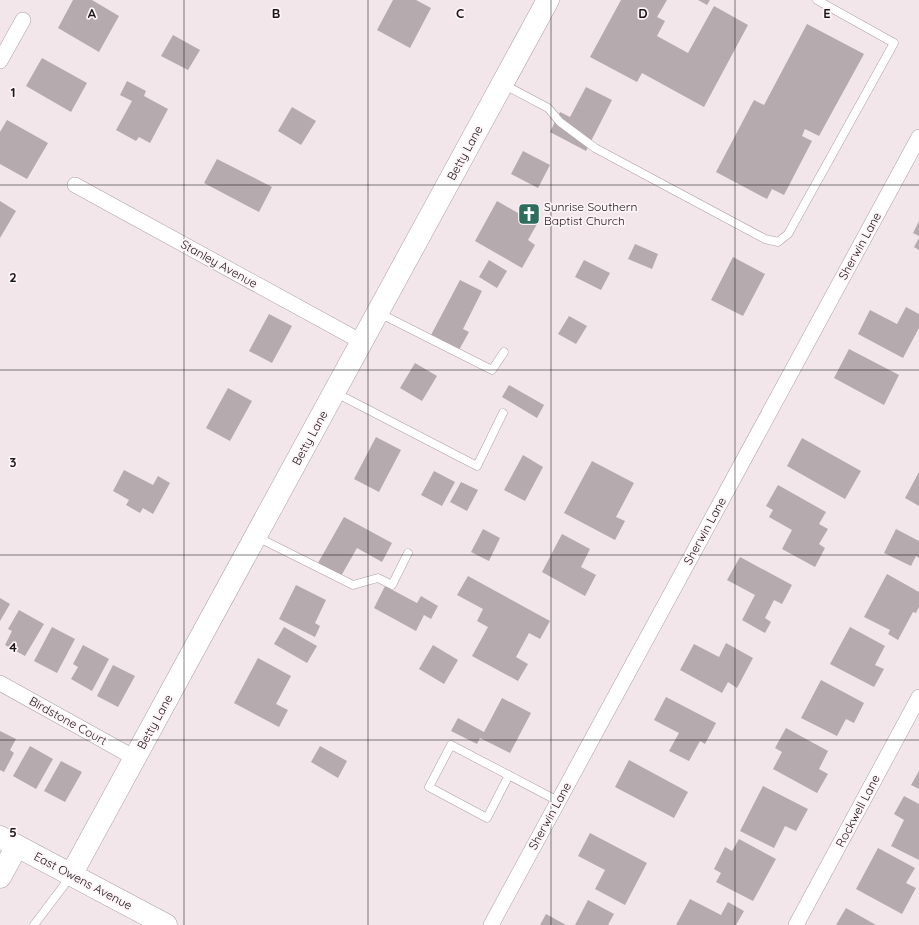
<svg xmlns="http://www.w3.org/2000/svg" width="919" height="925" font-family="Quicksand,sans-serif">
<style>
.building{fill:#b5aaae}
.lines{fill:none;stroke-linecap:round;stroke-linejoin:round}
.lane-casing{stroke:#aca1a5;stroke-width:9}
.street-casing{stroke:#aca1a5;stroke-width:16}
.secondary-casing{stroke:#aca1a5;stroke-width:23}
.lane{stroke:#fff;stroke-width:8}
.street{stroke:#fff;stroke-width:15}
.secondary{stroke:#fff;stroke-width:22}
.grid{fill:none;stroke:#1c1719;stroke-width:1;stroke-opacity:0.55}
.labels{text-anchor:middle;stroke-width:3.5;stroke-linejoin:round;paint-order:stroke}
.street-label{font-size:12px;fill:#1c1719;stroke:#fef4f8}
.poi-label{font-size:12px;fill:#1c1719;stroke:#fef4f8;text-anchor:start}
.grid-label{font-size:13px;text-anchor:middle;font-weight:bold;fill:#1c1719;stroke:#fef4f8;stroke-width:3.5;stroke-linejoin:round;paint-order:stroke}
</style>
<rect width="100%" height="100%" fill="#f2e6eb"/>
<path class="building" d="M73 0H92L119 16 99 52 58 28Z
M393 0H416L431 8 410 48 377 30Z
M621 0H667L657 17 665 21 657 36 688 53 714 6 748 25 704 107 642 73 637 82 590 57Z
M698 0H710L707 5Z
M807 24 864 54 819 136 805 129 802 136 812 141 784 195 772 189 767 199 716 172 754 100 764 105Z
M173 35 200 50 188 70 161 56Z
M42 58 87 83 71 112 26 86Z
M127 81 146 91 144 96 168 109 150 143 139 137 136 141 116 130 132 101 120 95Z
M586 87 612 100 586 151 550 132 560 112 570 117Z
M292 107 316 121 301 145 278 131Z
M7 120 48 143 27 179 0 164V132Z
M523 151 550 165 538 188 511 174Z
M217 159 272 187 259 212 204 183Z
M0 201 16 211 0 238Z
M497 201 537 224 528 240 535 245 522 268 475 241Z
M919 221V236L913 233Z
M919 238V250L914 247Z
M635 244 658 254 652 269 628 259Z
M733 257 765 274 743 316 711 300Z
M489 260 507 271 497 288 479 277Z
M584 260 610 273 601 290 575 277Z
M460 280 482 291 463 329 469 332 459 350 431 335Z
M906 307 919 314V328L903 358 858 334 870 310 897 324Z
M269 314 292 326 272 363 249 351Z
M569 316 587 326 576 344 558 334Z
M849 349 899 375 884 405 834 378Z
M415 363 437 376 422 401 400 388Z
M509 385 544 405 537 418 502 397Z
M228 388 252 401 230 441 206 428Z
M376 437 401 450 379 492 354 479Z
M802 438 861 471 845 499 787 466Z
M523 455 543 467 525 501 504 490Z
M592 461 634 483 616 517 625 521 615 540 564 513Z
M124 470 153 485 158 476 170 483 153 514 143 508 140 513 126 505 129 500 113 491Z
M434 471 455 482 442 506 421 495Z
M919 472V506L905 498Z
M461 482 478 490 467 511 450 502Z
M778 485 826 512 819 524 828 529 819 544 825 548 815 567 782 549 792 530 769 517 773 510 766 506Z
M344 517 392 543 382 562 357 548 341 576 318 563Z
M483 529 500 538 489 561 471 552Z
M896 529 919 541V558L916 556 911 566 884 553Z
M562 534 590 549 581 567 596 575 585 596 542 572Z
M740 557 792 585 782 604 774 600 765 618 771 622 765 633 742 620 755 595 727 580Z
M887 574 919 592V607L916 613 913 612 898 640 888 634 890 630 864 617Z
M468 576 550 621 540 639 529 633 516 657 528 664 518 681 472 656 488 627 477 621 483 609 457 595Z
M296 585 326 600 315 623 320 626 315 637 279 619Z
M385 586 417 603 421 596 438 606 431 619 424 615 416 631 374 608Z
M0 598 10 604 0 621Z
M19 610 44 624 25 656 5 645 12 631 8 629Z
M52 627 75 639 57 673 34 661Z
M284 627 317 646 307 663 274 644Z
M850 627 885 646 875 665 884 669 874 687 830 664Z
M726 643 753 658 737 688 728 682 722 693 680 670 694 644 719 657Z
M83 645 109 659 92 691 71 679 78 667 73 664Z
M433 645 458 660 444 684 419 669Z
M258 658 291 676 276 704 288 710 279 727 234 703Z
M113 665 135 676 118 707 97 696Z
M821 680 864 703 854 723 846 719 837 736 801 718Z
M666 697 716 723 705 744 700 741 689 761 669 751 679 733 654 720Z
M502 698 531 713 510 753 480 738 477 744 451 731 458 718 484 732Z
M786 728 828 751 819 769 828 774 817 793 773 769 782 752 775 748Z
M0 731 16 739 10 750 14 753 4 772 0 770Z
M30 746 53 759 36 789 13 776Z
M320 746 347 761 338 778 311 762Z
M629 760 688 792 674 818 615 787Z
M61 761 82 772 65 802 44 791Z
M919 771V789L911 785Z
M763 786 808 809 796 831 785 826 774 848 740 831Z
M904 796 919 804V860L891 846 904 820 894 814Z
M590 833 647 863 625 905 595 889 605 870 578 856Z
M739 839 776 859 753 901 716 882 721 873 714 869 725 847 732 851Z
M878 848 915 868 906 883 916 888 902 914 856 889Z
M690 899 721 915 728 902 744 911 736 925H676Z
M588 900 614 914 608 925H575Z
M846 908 876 925H836Z
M546 914 566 925H540Z"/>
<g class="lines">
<g class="lane-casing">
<path id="lane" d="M503 84 548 108 560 122 595 148 765 239 778 242 788 234 894 43 817 0
M379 313 492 370 504 352
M336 393 477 466 503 413
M257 537 353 585 378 578 392 585 408 553
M509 775 487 818 429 787 451 745 558 801
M34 925 71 876"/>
</g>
<g class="street-casing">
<path id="street" d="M0 61 23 20
M75 185 362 342
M0 683 135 758
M491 925 919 137
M796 925 919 697"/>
</g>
<g class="secondary-casing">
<path id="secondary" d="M0 837 166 925
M71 875 548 0
M0 877 17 846"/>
</g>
<use href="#lane" class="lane"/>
<use href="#street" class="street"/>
<use href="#secondary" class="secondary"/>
</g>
<path class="grid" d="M184 0V925M368 0V925M551 0V925M735 0V925M0 185H919M0 370H919M0 555H919M0 740H919"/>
<defs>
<g id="church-square" transform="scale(1.15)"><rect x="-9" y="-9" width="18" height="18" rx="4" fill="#2d6d5c" stroke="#fef4f8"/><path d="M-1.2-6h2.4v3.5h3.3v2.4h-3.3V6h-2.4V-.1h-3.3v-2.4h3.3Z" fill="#fff"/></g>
</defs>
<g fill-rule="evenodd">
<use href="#church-square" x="529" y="214"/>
</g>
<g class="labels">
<g class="street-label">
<text transform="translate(465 153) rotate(-61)" y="4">Betty Lane</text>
<text transform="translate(860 246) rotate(-61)" y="4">Sherwin Lane</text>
<text transform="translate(219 264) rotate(29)" y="4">Stanley Avenue</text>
<text transform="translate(310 438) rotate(-61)" y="4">Betty Lane</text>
<text transform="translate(705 531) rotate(-61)" y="4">Sherwin Lane</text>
<text transform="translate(68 721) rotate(29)" y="4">Birdstone Court</text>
<text transform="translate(155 722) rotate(-61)" y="4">Betty Lane</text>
<text transform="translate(858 811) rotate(-62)" y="4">Rockwell Lane</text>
<text transform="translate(550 816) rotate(-61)" y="4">Sherwin Lane</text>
<text transform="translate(83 881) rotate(28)" y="4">East Owens Avenue</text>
</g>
<g class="poi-label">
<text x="544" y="211">Sunrise Southern<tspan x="544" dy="14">Baptist Church</tspan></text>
</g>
</g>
<g class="grid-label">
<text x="92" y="18">A</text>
<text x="276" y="18">B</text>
<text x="460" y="18">C</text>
<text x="643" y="18">D</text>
<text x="827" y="18">E</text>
<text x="13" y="97">1</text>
<text x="13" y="282">2</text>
<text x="13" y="467">3</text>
<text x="13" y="652">4</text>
<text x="13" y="837">5</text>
</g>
</svg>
